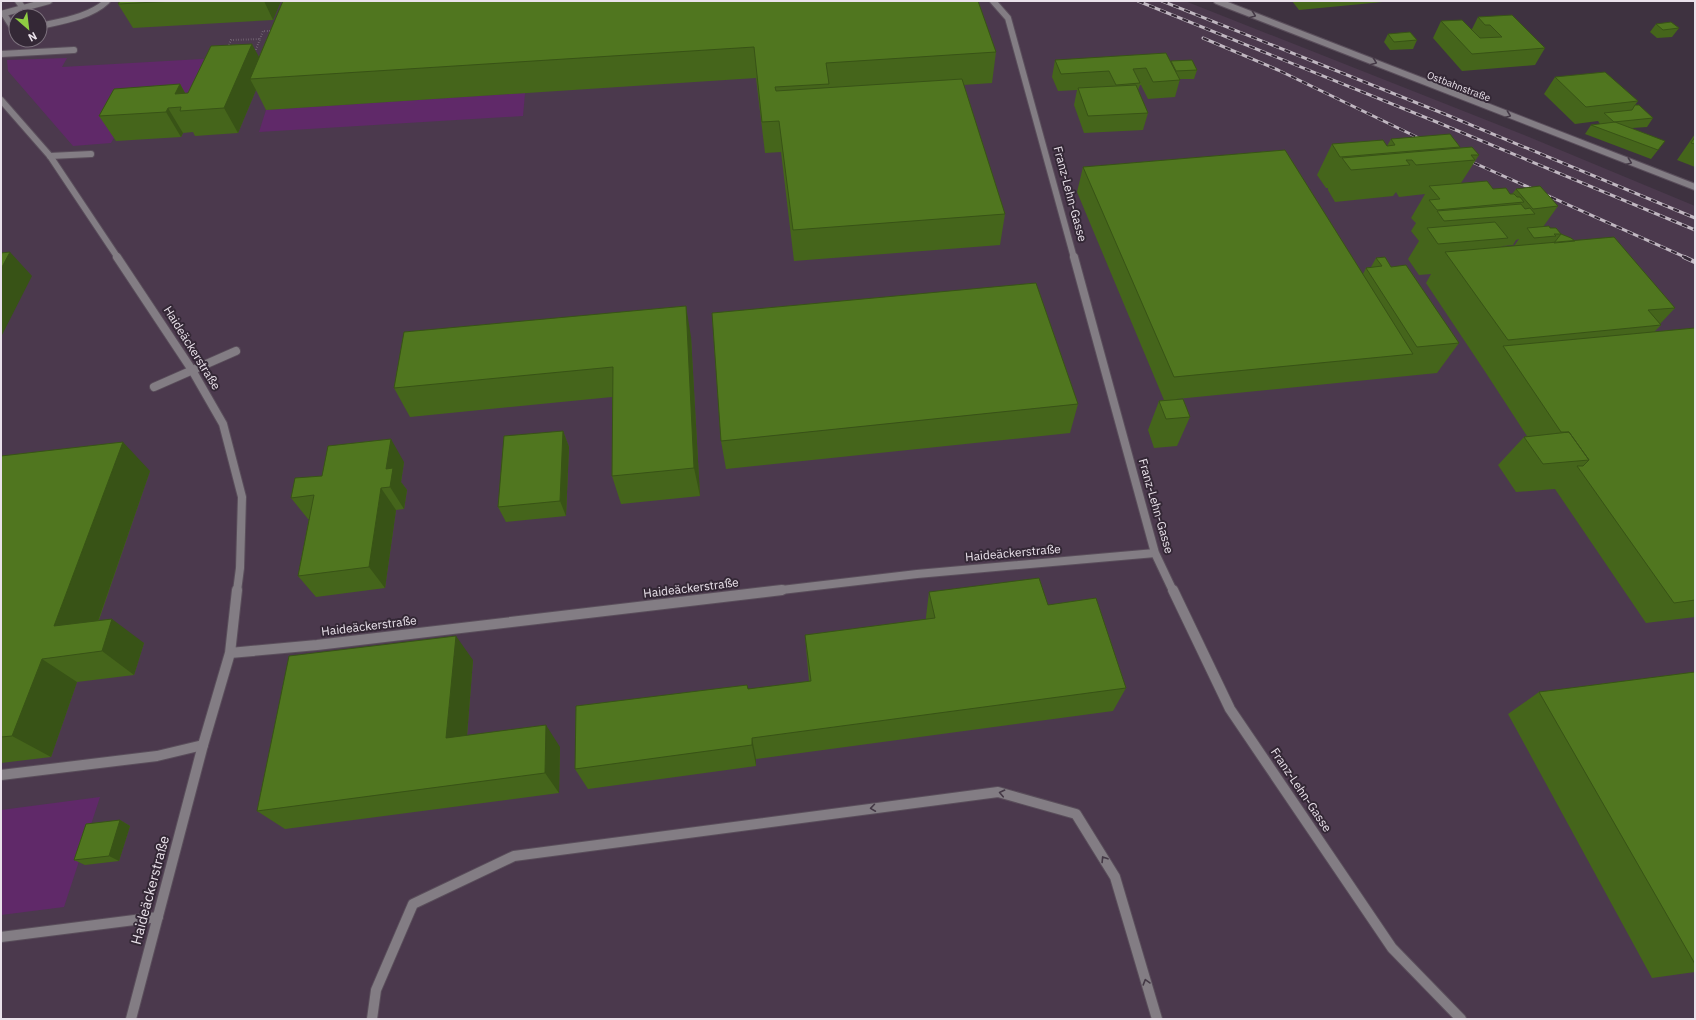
<svg xmlns="http://www.w3.org/2000/svg" width="1696" height="1020" font-family="'IBM Plex Sans',sans-serif">
<style>
.built{fill:#4b394d;fill-rule:evenodd}
.green{fill:#602969}
.lines{fill:none;stroke-linecap:round;stroke-linejoin:round}
.lane-far2-casing{stroke:#5a4e5b;stroke-width:8}
.lane-far1-casing{stroke:#5a4e5b;stroke-width:10}
.lane-casing{stroke:#5a4e5b;stroke-width:12}
.street-far2-casing{stroke:#5a4e5b;stroke-width:8}
.street-far1-casing{stroke:#5a4e5b;stroke-width:10}
.street-casing{stroke:#5a4e5b;stroke-width:12}
.path{stroke:#877c88;stroke-width:2;stroke-dasharray:0.5 2;stroke-linecap:butt}
.lane-far2{stroke:#837d84;stroke-width:6}
.lane-far1{stroke:#837d84;stroke-width:8}
.lane{stroke:#837d84;stroke-width:10}
.street-far2{stroke:#837d84;stroke-width:6}
.street-far1{stroke:#837d84;stroke-width:8}
.street{stroke:#837d84;stroke-width:10}
.rail-far1-casing{stroke:#c0b7c1;stroke-width:3}
.rail-casing{stroke:#c0b7c1;stroke-width:4.5}
.rail-far1{stroke:#342836;stroke-width:2;stroke-dasharray:6;stroke-linecap:butt}
.rail{stroke:#342836;stroke-width:3;stroke-dasharray:8;stroke-linecap:butt}
.wall{fill:#45651b;fill-rule:evenodd}
.shaded-wall{fill:#385316}
.building{fill:#50761f;stroke:#385316}
.oneway{stroke:#443946}
.labels{text-anchor:middle;stroke-width:4;stroke-linejoin:round;paint-order:stroke}
.far-street-label{font-size:10px;fill:#eae2eb;stroke:#342836}
.street-label{font-size:12px;fill:#eae2eb;stroke:#342836}
.near-street-label{font-size:14px;fill:#eae2eb;stroke:#342836}
</style>
<rect width="100%" height="100%" fill="#3e3240"/>
<path class="built" d="M1 1H1185L1529 137 1695 206V1019H1ZM16 16H40V40H16Z"/>
<path class="green" d="M67 58 62 67 219 58 198 107 128 112 111 143 73 146 8 71 7 60Z
M525 93 523 116 259 132 266 110Z
M100 797 64 907 1 915V810Z"/>
<g class="lines">
<g class="lane-far2-casing">
<path id="lane-far2" d="M18 1 23 8
M4 14 11 25 16 27
M40 26C62 21 90 17 107 1
M1 54 74 50
M50 156 91 154"/>
</g>
<g class="lane-far1-casing">
<path id="lane-far1" d="M154 387 236 351"/>
</g>
<g class="lane-casing">
<path id="lane" d="M1 775 157 756 203 745
M1 937 158 917
M372 1019 376 990 413 904 514 856 998 792 1076 814 1115 877 1157 1019"/>
</g>
<g class="street-far2-casing">
<path id="street-far2" d="M993 1 1008 18 1074 258
M1217 1 1695 187
M1 14 49 1
M1 100 50 156 118 258"/>
</g>
<g class="street-far1-casing">
<path id="street-far1" d="M117 257 192 370 223 424 242 497 240 568 237 591
M1074 257 1155 553 1173 591
M773 591 917 574 1155 553"/>
</g>
<g class="street-casing">
<path id="street" d="M237 590 230 653 317 645 782 590
M1173 590 1230 709 1392 948 1461 1019
M131 1019 203 745 230 653"/>
</g>
<path class="path" d="M260 39 263 31H273
M228 47 231 40 260 39 255 52"/>
<use href="#lane-far2" class="lane-far2"/>
<use href="#lane-far1" class="lane-far1"/>
<use href="#lane" class="lane"/>
<use href="#street-far2" class="street-far2"/>
<use href="#street-far1" class="street-far1"/>
<use href="#street" class="street"/>
<g class="rail-far1-casing">
<path id="rail-far1" d="M1138 1 1439 123 1695 230
M1162 1 1447 115 1695 218
M1203 38 1278 70 1427 142
M1463 158 1687 258"/>
</g>
<g class="rail-casing">
<path id="rail" d="M1684 257 1695 262"/>
</g>
<use href="#rail-far1" class="rail-far1"/>
<use href="#rail" class="rail"/>
</g>
<path class="wall" d="M120 1H281L273 20 133 28 118 4Z
M282 1H978L996 52 992 83 963 85 1005 214 1000 245 794 261 781 152 765 153 756 78 266 110 256 90 238 133 195 136 193 132 183 133 181 137 116 141 99 116 180 84 185 93H188L259 57 283 2Z
M1292 1H1393L1299 10Z
M1478 17 1545 48 1535 65 1462 71 1433 38 1441 21 1472 29Z
M1656 24 1679 28 1672 37 1657 38 1650 32Z
M1388 34 1417 40 1413 49 1390 50 1384 42Z
M1055 60 1171 61 1197 70 1194 79H1180L1175 97 1148 99 1141 85H1140L1138 90 1148 113 1143 130 1084 133 1074 105 1077 90 1058 91 1052 77Z
M1555 77 1638 101 1635 105 1653 118 1647 127 1632 128 1658 150 1651 159 1585 134 1591 125 1600 124 1598 121 1575 124 1544 94Z
M1695 134V167L1677 160Z
M1391 139 1460 147V148L1479 155 1461 183 1493 189 1510 194H1512L1516 189 1558 206 1543 227 1550 228 1575 241 1675 308 1660 324 1661 325 1654 332 1695 328V617L1646 623 1555 489 1516 492 1498 465 1524 437 1527 436 1484 370 1426 283 1431 274 1419 275 1408 259 1419 241 1411 231 1416 223 1411 218 1425 194 1399 197 1396 192 1393 196 1335 202 1328 190V188H1326L1317 175 1332 144 1387 146ZM1519 239 1514 246 1501 247 1503 246 1513 245 1516 240Z
M1083 167 1363 274 1366 268 1371 267 1376 258 1391 267 1459 343 1437 373 1177 399 1190 417 1177 446 1154 448 1148 430 1159 401 1164 400 1077 192Z
M691 337 700 496 621 504 612 476V397L410 417 394 388Z
M1078 404 1070 433 726 469 721 441Z
M563 431 569 447 566 516 506 522 498 507Z
M1 456 150 471 99 620 144 643 134 675 77 682 51 757 1 763Z
M404 462 401 482 407 490 404 509 396 510 385 588 316 597 298 576 309 519H308L291 498Z
M929 592 1048 605 1126 688 1113 711 756 759V766L588 789 575 769 809 681 807 659 805 635 926 620V617Z
M473 660 467 736 560 747 559 793 285 829 257 811Z
M1695 672V972L1652 978 1508 714 1539 692Z
M120 820 130 826 119 861 85 865 74 860Z"/>
<path class="shaded-wall" d="M264 1H281L273 20Z
M252 44 265 68 250 79 256 90 238 133 224 108Z
M180 84 194 109 175 94Z
M168 108 183 133 181 137 166 112Z
M10 252 32 276 1 337V269Z
M686 306 691 337 700 496 694 468Z
M563 431 569 447 566 516 560 501Z
M391 439 404 462 401 482 407 490 404 509 390 487 386 469Z
M123 442 150 471 88 650 54 626Z
M381 488 396 510 385 588 369 567Z
M112 619 144 643 134 675 102 651Z
M456 636 473 660 465 760 446 738Z
M42 659 77 682 51 757 12 736Z
M546 725 560 747 559 793 545 773Z
M752 738 756 759V766L752 745Z
M120 820 130 826 119 861 109 856Z"/>
<path class="building" d="M120 1H175L118 4Z
M283 1H978L996 52 826 63 829 84 775 87 776 91 962 79 1005 214 793 230 779 121 762 122 754 47 250 79Z
M1512 15 1545 48 1472 54 1441 21 1462 20 1480 38 1502 37 1490 25H1485L1478 17Z
M1671 22 1679 28 1663 30 1656 24Z
M1410 32 1417 40 1394 42 1388 34Z
M252 44 224 108 180 111 181 107 168 108 166 112 99 116 114 89 180 84 175 94 188 93 211 46Z
M1166 53 1180 80 1153 82 1146 68 1133 69 1140 83 1116 85 1109 71 1061 74 1055 60Z
M1192 60 1197 70 1176 71 1171 61Z
M1605 72 1638 101 1586 107 1555 77Z
M1136 85 1148 113 1088 116 1078 88Z
M1635 105H1639L1653 118 1614 122 1604 113 1632 110Z
M1615 122 1665 141 1658 150 1591 125Z
M1450 134 1460 147 1340 157 1332 144 1383 140 1387 146 1395 145 1391 139Z
M1695 137V144L1691 143Z
M1472 147 1479 155H1471L1475 160 1416 165 1412 160H1406L1410 165 1351 170 1342 158Z
M1285 150 1413 354 1174 377 1083 167Z
M1487 181 1493 189 1506 188 1510 194H1514L1517 197H1520L1524 202 1437 210 1429 200 1440 199 1429 186Z
M1540 186 1558 206 1533 209 1516 189Z
M1521 204 1525 209 1530 208 1535 214 1444 221 1437 211Z
M1495 222 1508 238 1438 244 1427 228Z
M1549 226 1550 228H1556L1561 234H1554L1556 236 1534 238 1527 228Z
M1561 234 1571 238 1575 241 1554 243Z
M1614 237 1675 308 1648 310 1661 325 1508 340 1445 252Z
M10 252 1 269V253Z
M1385 257 1391 267 1406 265 1459 343 1417 347 1366 268 1382 266 1376 258Z
M1036 283 1078 404 721 441 712 313Z
M686 306 694 468 612 476 613 367 394 388 404 332Z
M1695 328V600L1674 603 1577 466H1583L1589 460 1569 432H1561L1503 346Z
M1183 399 1190 417 1166 419 1159 401Z
M563 431 560 501 498 507 504 436Z
M1569 432 1589 460 1543 464 1524 437Z
M391 439 386 469 393 468 390 487 381 488 369 567 298 576 314 495 291 498 295 478 322 476 328 446Z
M123 442 54 626 112 619 102 651 42 659 12 736 1 737V456Z
M1039 578 1048 605 1096 598 1126 688 752 738V745L575 769 576 706 747 685 748 689 811 681 805 635 935 618 929 592Z
M456 636 446 738 546 725 545 773 257 811 289 656Z
M1695 672V964L1539 692Z
M120 820 109 856 74 860 86 824Z"/>
<defs><path id="oneway-chevron" d="M-2-3.5L2.5 0L-2 3.5" fill="none" stroke-width="1.6" stroke-linecap="round" stroke-linejoin="round"/></defs>
<g class="oneway">
<use href="#oneway-chevron" transform="translate(1253 15) rotate(21)"/>
<use href="#oneway-chevron" transform="translate(1374 62) rotate(21)"/>
<use href="#oneway-chevron" transform="translate(1508 115) rotate(21)"/>
<use href="#oneway-chevron" transform="translate(1629 162) rotate(21)"/>
<use href="#oneway-chevron" transform="translate(1002 793) rotate(-168)"/>
<use href="#oneway-chevron" transform="translate(873 808) rotate(172)"/>
<use href="#oneway-chevron" transform="translate(1104 859) rotate(-122)"/>
<use href="#oneway-chevron" transform="translate(1146 982) rotate(-106)"/>
</g>
<g class="labels">
<g class="far-street-label">
<text transform="translate(1459 86) rotate(21)" y="4">Ostbahnstraße</text>
</g>
<g class="street-label">
<text transform="translate(1070 194) rotate(75)" y="4">Franz-Lehn-Gasse</text>
<text transform="translate(192 348) rotate(58)" y="4">Haideäckerstraße</text>
<text transform="translate(1156 506) rotate(74)" y="4">Franz-Lehn-Gasse</text>
<text transform="translate(1013 553) rotate(-5)" y="4">Haideäckerstraße</text>
<text transform="translate(691 588) rotate(-7)" y="4">Haideäckerstraße</text>
<text transform="translate(369 626) rotate(-7)" y="4">Haideäckerstraße</text>
<text transform="translate(1301 790) rotate(56)" y="4">Franz-Lehn-Gasse</text>
</g>
<g class="near-street-label">
<text transform="translate(150 890) rotate(-75)" y="5">Haideäckerstraße</text>
</g>
</g>
<rect width="1696" height="1020" fill="none" stroke="#eae2eb" stroke-width="4"/>
<g transform="translate(28 28) rotate(152)"><circle r="19" fill="#342836" stroke="#7d727e"/>
<path d="M0-3L7 15L0 10L-7 15Z" fill="#8fcd42"/>
<text y="-6" font-size="11" font-weight="bold" text-anchor="middle" fill="#eae2eb">N</text>
</g>
</svg>
